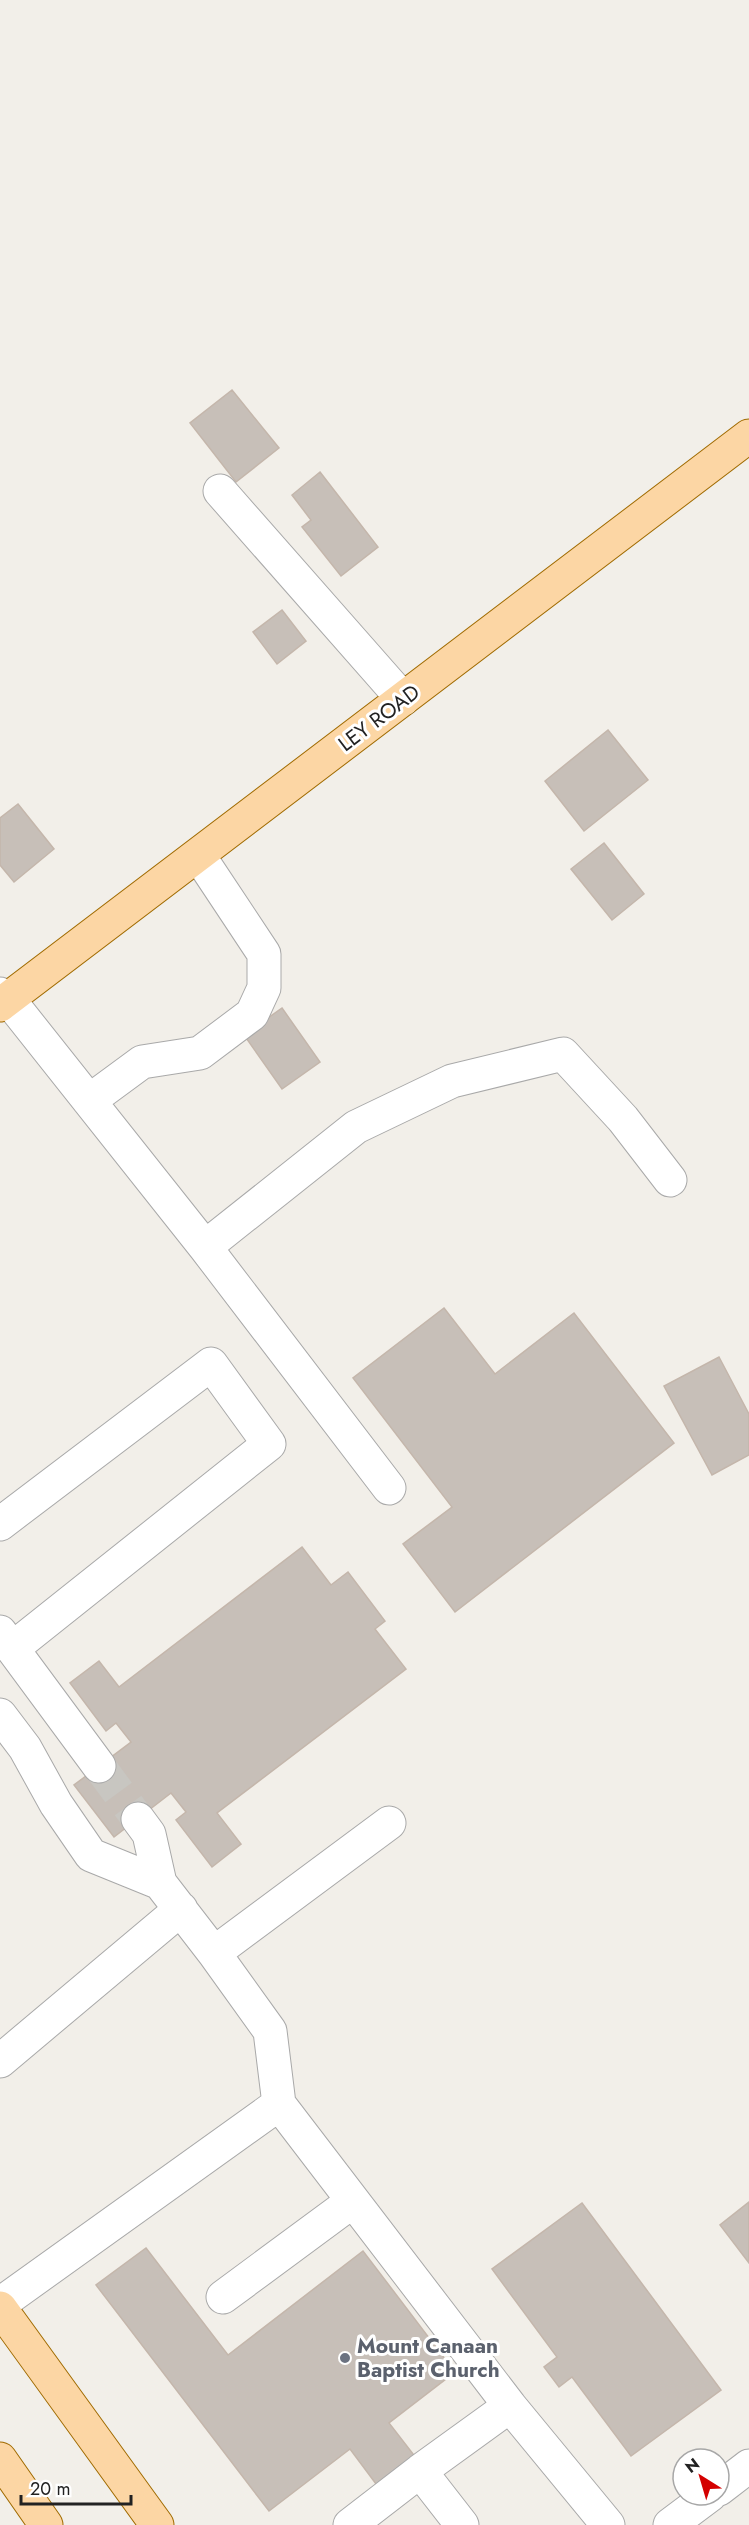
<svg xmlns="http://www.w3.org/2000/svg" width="749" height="2525" font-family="Jost,sans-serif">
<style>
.building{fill:#c7bfb8;stroke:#c4b6ab;stroke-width:1.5}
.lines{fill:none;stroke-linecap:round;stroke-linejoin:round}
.minor-tunnel{stroke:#c8c6c1;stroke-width:33;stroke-dasharray:33 16;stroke-linecap:butt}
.minor-casing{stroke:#a9a9a9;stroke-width:35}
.major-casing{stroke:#a06b00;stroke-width:35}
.minor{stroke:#fff;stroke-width:33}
.major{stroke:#fcd6a4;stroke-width:33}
.worship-dot{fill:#6b7280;stroke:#fff;stroke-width:2}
.labels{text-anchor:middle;stroke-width:6;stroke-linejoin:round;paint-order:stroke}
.street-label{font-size:21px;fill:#222;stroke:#fff}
.worship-label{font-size:21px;font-weight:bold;fill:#5b616d;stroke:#fff;text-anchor:start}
</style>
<rect width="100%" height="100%" fill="#f2efe9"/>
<path class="building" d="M232 390 279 448 236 482 190 423Z
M320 472 378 547 341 576 302 527 311 520 292 495Z
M282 610 306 641 277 664 253 632Z
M608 730 648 780 584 831 545 781Z
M18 804 54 849 14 882 0 865V818Z
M604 843 644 894 612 920 571 869Z
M282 1008 320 1062 282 1089 244 1035Z
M444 1308 495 1374 574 1313 674 1443 455 1612 403 1544 452 1507 353 1378Z
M719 1357 749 1414V1455L712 1475 664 1386Z
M302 1547 331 1585 348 1572 385 1621 375 1629 406 1669 217 1813 241 1844 212 1867 176 1820 186 1812 171 1793 114 1837 74 1785 131 1742 116 1723 106 1731 70 1683 99 1661 119 1687Z
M749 2202V2263L720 2225Z
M582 2203 721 2390 631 2456 572 2377 559 2387 544 2367 557 2357 492 2269Z
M146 2248 228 2355 363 2251 455 2372 389 2423 417 2459 379 2488 350 2449 269 2511 96 2285Z"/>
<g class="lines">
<path class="minor-tunnel" d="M99 1766 138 1819"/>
<g class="minor-casing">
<path id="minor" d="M220 491 403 699
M0 994 9 1000 205 1247 389 1488
M89 1101 142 1062 200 1053 252 1014 264 988V954L199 856
M205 1247 356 1127 452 1081 563 1054 623 1119 670 1180
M0 1524 211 1364 269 1444 13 1648
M0 1632 99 1766
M0 1715 25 1748 56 1804 91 1855 160 1883 214 1953 270 2031 279 2104
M138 1819 149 1834 160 1883
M214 1953 389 1823
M0 2061 181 1909
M223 2297 353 2201
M0 2304 279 2104 510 2406 608 2525
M420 2471 462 2525
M719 2489 749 2466
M350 2525 420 2471 510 2406
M670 2525 710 2495"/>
</g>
<g class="major-casing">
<path id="major" d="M0 1005 749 436
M0 2308 157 2525
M0 2459 46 2525"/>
</g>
<use href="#minor" class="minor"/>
<use href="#major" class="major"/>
</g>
<circle class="worship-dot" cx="345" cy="2358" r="6"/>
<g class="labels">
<g class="street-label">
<text transform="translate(379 718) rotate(-37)" y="7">LEY ROAD</text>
</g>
<g class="worship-label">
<text x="357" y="2353">Mount Canaan<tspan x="357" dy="24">Baptist Church</tspan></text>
</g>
</g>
<g transform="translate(701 2477) rotate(323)"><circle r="28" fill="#ffffff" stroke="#a7a7a7" stroke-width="1.5"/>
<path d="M0-4.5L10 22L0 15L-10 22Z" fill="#d40000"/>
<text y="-9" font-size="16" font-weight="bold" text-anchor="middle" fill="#222222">N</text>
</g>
<path d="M21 2495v9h110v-9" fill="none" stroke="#222222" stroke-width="3"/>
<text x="30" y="2495" font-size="18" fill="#222222" stroke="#ffffff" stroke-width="4.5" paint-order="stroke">20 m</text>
</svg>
